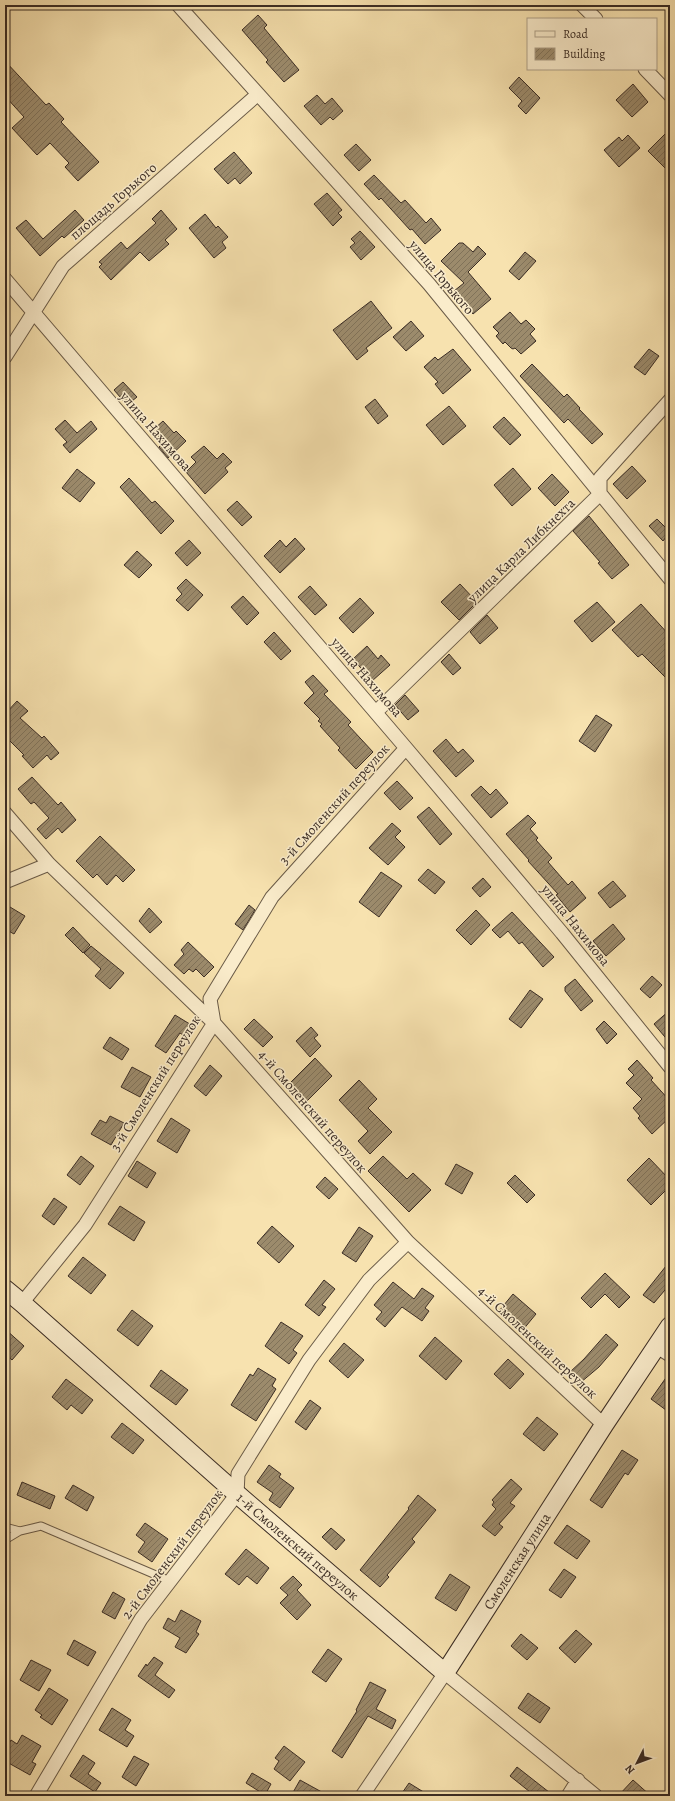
<svg xmlns="http://www.w3.org/2000/svg" width="675" height="1801" font-family="Alegreya,serif">
<style>
.building{fill:url(#building-hatch);stroke:#3a2c24}
.lines{fill:none;stroke-linecap:round;stroke-linejoin:round}
.lane-casing{stroke:#695a47;stroke-width:9}
.street-casing{stroke:#695a47;stroke-width:15}
.secondary-casing{stroke:#3a2c24;stroke-width:20}
.lane{stroke:#faeccb;stroke-width:7}
.street{stroke:#faeccb;stroke-width:13}
.secondary{stroke:#faeccb;stroke-width:18}
.labels{text-anchor:middle;stroke-width:3;stroke-linejoin:round;paint-order:stroke}
.street-label{font-size:14px;fill:#3a2c24;stroke:#faeccb}
</style>
<defs>
<pattern id="building-hatch" width="6" height="6" patternUnits="userSpaceOnUse"><rect width="6" height="6" fill="#9c8b6c"/><path d="M-1 1l2-2M0 6l6-6M5 7l2-2" fill="none" stroke="#807259"/></pattern>
</defs>
<rect width="100%" height="100%" fill="#f7e2af"/>
<filter id="stains"><feTurbulence type="fractalNoise" baseFrequency=".005" numOctaves="4"/><feColorMatrix values="0 0 0 0 .2 0 0 0 0 .09 0 0 0 0 .02 0 0 0 .5 -.17"/></filter>
<radialGradient id="worn" r=".72"><stop offset=".6" stop-color="#630" stop-opacity="0"/><stop offset="1" stop-color="#630" stop-opacity=".3"/></radialGradient>
<path class="building" d="M258 15 267 25 264 28 299 70 284 82 266 62 268 60 242 30Z
M5 61 46 105 49 103 64 119 61 122 99 162 78 181 65 167 69 163 50 143 37 155 12 128 24 117 5 96Z
M519 77 540 98 526 114 518 106 522 101 509 88Z
M633 84 648 102 632 117 616 100Z
M317 95 325 104 332 98 343 111 333 120 330 117 321 125 304 106Z
M670 129V173L648 151Z
M628 135 640 148 619 167 604 150 619 137 622 141Z
M356 144 371 160 359 171 344 155Z
M234 152 252 173 240 184 235 178 228 184 214 169Z
M374 175 401 203 405 200 426 223 431 218 441 230 425 244 412 229 410 230 381 198 379 200 364 184Z
M327 193 342 210 338 213 342 217 333 226 314 204Z
M75 210 84 220 64 238 62 236 40 256 16 228 26 220 43 239Z
M161 210 177 229 165 240 169 244 149 261 140 252 111 280 99 267 102 264 99 262 121 242 127 249 156 223 152 219Z
M205 214 216 228 218 226 228 237 222 242 226 248 214 258 189 228Z
M360 231 375 247 361 260 350 247 355 243 351 239Z
M459 243H463L473 252 478 246 486 254 468 272 491 299 473 314 454 291 464 283 441 261Z
M525 252 536 261 519 280 509 271Z
M371 301 392 328 366 348 368 351 357 360 333 330Z
M510 312 521 324 526 320 535 329 530 334 536 341 521 354 515 348 513 349 511 348 505 342 503 344 496 336 499 333 493 327Z
M411 321 424 336 406 351 393 337Z
M453 349 471 370 443 394 435 384 438 382 424 367 435 357 438 360Z
M649 349 659 356 645 375 634 367Z
M532 364 564 397 567 394 580 408 579 409 603 434 592 444 568 419 564 423 520 376Z
M123 382 137 397 127 405 114 390Z
M375 399 388 416 378 424 365 407Z
M449 406 466 426 443 445 426 425Z
M504 417 521 435 510 445 493 427Z
M65 420 77 433 91 421 97 429 70 453 63 445 67 442 55 429Z
M163 421 174 433 176 431 186 441 168 458 159 447 164 442 153 430Z
M204 446 217 459 223 453 232 462 225 468 228 472 205 494 186 472 196 462 191 457Z
M632 466 646 481 627 499 613 484Z
M513 468 531 489 512 506 494 485Z
M77 469 95 483 80 502 62 488Z
M552 474 569 492 555 506 538 488Z
M129 478 152 503 155 501 174 521 161 534 120 487Z
M237 501 252 517 242 526 227 510Z
M589 516 629 565 612 579 598 563 600 562 573 531Z
M657 519 670 532 663 541 649 526Z
M295 538 305 549 280 573 264 556 280 540 286 547Z
M189 540 201 553 187 566 175 553Z
M137 551 152 565 139 578 124 565Z
M186 579 203 595 188 611 176 600 182 594 177 588Z
M460 584 475 600 474 601 476 603 459 620 441 602Z
M310 586 327 605 315 615 298 597Z
M243 596 259 613 247 625 231 607Z
M360 598 374 613 353 633 339 618Z
M597 602 615 622 592 642 574 621Z
M641 604 670 636V682L642 654 638 657 612 630Z
M487 615 498 628 480 644 470 632Z
M274 632 291 651 281 660 264 642Z
M367 646 378 659 381 655 390 665 372 681 353 659Z
M449 654 461 668 453 675 441 662Z
M313 675 328 691 324 694 351 722 348 725 373 752 356 769 338 750 340 748 320 726 322 724 318 721 320 719 304 703 314 693 305 682Z
M405 695 419 711 408 720 395 705Z
M17 701 28 711 20 718 42 738 44 736 59 753 51 760 47 755 33 768 22 756 24 755 5 736V714Z
M596 715 612 725 595 752 579 741Z
M446 739 458 753 463 749 474 761 456 777 433 751Z
M32 777 58 805 61 802 76 820 62 833 58 828 46 839 37 829 49 818 34 802 31 804 18 789Z
M397 781 413 798 400 810 384 793Z
M481 786 490 795 496 789 508 803 491 818 471 795Z
M429 807 452 834 440 845 417 817Z
M528 815 536 823 530 829 538 838 536 840 552 858 548 862 568 885 572 881 586 898 570 912 556 895 558 894 528 861 529 860 506 834Z
M392 823 401 831 395 837 405 847 388 865 369 848Z
M100 836 135 870 123 882 116 875 107 885 97 874 93 878 76 861Z
M428 869 445 882 435 894 418 880Z
M381 872 402 886 379 917 359 902Z
M483 878 491 887 480 897 472 888Z
M613 881 626 896 610 908 598 893Z
M5 904 25 916 14 934 5 929Z
M249 905 255 910 243 930 235 924Z
M149 908 162 922 150 933 139 921Z
M476 910 490 925 471 945 456 930Z
M512 912 554 957 543 967 522 942 519 944 508 931 500 938 492 930Z
M613 924 625 939 606 956 593 941Z
M73 927 90 945 83 953 65 935Z
M188 942 214 967 204 977 196 969 193 972 189 969 184 974 174 965 184 954 181 950Z
M91 946 124 973 110 989 95 976 101 969 84 953Z
M652 976 662 985 650 998 640 989Z
M575 979 593 1001 581 1011 565 991V987Z
M530 990 543 999 521 1028 509 1019Z
M670 1010V1043L654 1024Z
M175 1015 193 1026 186 1037 180 1033 166 1053 155 1046Z
M254 1019 273 1037 263 1047 244 1029Z
M604 1021 617 1034 607 1044 596 1029Z
M311 1027 318 1035 314 1038 321 1046 310 1057 296 1041Z
M110 1037 129 1049 122 1060 103 1048Z
M315 1058 332 1076 306 1102 289 1084Z
M637 1060 653 1078 651 1080 670 1101V1117L652 1134 638 1118 640 1116 633 1108 642 1099 626 1083 634 1075 628 1069Z
M210 1065 222 1076 206 1096 194 1086Z
M132 1067 151 1077 140 1097 121 1087Z
M359 1080 377 1099 368 1108 392 1132 370 1154 358 1141 368 1131 339 1100Z
M110 1116 124 1123 111 1145 91 1134 100 1120 106 1123Z
M171 1118 190 1130 177 1153 157 1141Z
M81 1156 94 1166 80 1185 67 1175Z
M383 1156 407 1179 413 1173 431 1190 409 1212 368 1171Z
M649 1158 670 1180V1186L651 1205 627 1180Z
M137 1161 156 1173 147 1188 128 1176Z
M456 1164 473 1173 462 1194 445 1184Z
M515 1175 535 1195 527 1203 507 1183Z
M325 1177 338 1189 329 1199 316 1187Z
M54 1198 67 1207 54 1225 42 1216Z
M120 1206 145 1222 134 1241 108 1224Z
M272 1226 294 1246 279 1263 257 1243Z
M359 1227 373 1236 356 1262 342 1253Z
M83 1257 106 1275 91 1294 68 1276Z
M670 1261V1284L654 1303 643 1295Z
M605 1273 630 1297 619 1308 605 1294 591 1308 581 1298Z
M324 1280 335 1289 322 1305 326 1307 319 1316 305 1305Z
M393 1282 414 1299 422 1288 434 1296 425 1308 429 1311 422 1321 402 1307 385 1327 376 1319 382 1312 374 1305Z
M513 1294 536 1314 522 1331 499 1311Z
M132 1310 153 1326 138 1346 117 1330Z
M281 1322 303 1336 293 1350 297 1353 289 1364 265 1346Z
M5 1329 24 1346 12 1360 5 1354Z
M606 1334 618 1345 599 1367 580 1383 570 1372 584 1359Z
M435 1337 462 1361 446 1380 419 1356Z
M344 1343 364 1360 348 1378 329 1361Z
M508 1359 524 1374 510 1389 494 1374Z
M258 1368 276 1379 272 1386 276 1389 256 1421 231 1405 250 1374 253 1376Z
M161 1370 188 1390 176 1405 150 1386Z
M670 1372V1413L651 1399Z
M66 1379 93 1400 82 1414 71 1405 67 1410 52 1397Z
M310 1400 321 1408 306 1430 295 1422Z
M537 1417 558 1434 544 1451 523 1434Z
M122 1423 144 1440 133 1454 111 1437Z
M622 1450 638 1460 628 1475 625 1473 602 1508 590 1500Z
M269 1465 281 1474 279 1477 294 1488 280 1508 269 1500 273 1493 257 1482Z
M511 1479 522 1489 510 1503 515 1506 499 1524 503 1527 495 1536 482 1526 496 1509 492 1505 494 1502 492 1500Z
M22 1482 55 1496 50 1509 17 1495Z
M73 1485 94 1497 87 1511 65 1498Z
M418 1495 436 1510 412 1539 415 1542 387 1575 389 1577 380 1587 360 1570 409 1509 408 1508Z
M145 1523 168 1539 152 1562 138 1552 145 1542 136 1535Z
M567 1525 590 1541 577 1559 554 1543Z
M331 1528 345 1540 336 1550 322 1537Z
M246 1549 269 1568 257 1584 247 1576 239 1585 225 1574Z
M564 1569 576 1577 561 1598 549 1590Z
M450 1574 470 1587 456 1611 435 1598Z
M293 1576 302 1585 297 1590 311 1605 297 1620 280 1603 288 1595 280 1588Z
M113 1592 125 1599 115 1619 102 1612Z
M181 1610 201 1621 196 1632 199 1634 186 1653 175 1647 180 1638 163 1628 168 1618 175 1622Z
M576 1630 592 1644 575 1663 559 1648Z
M521 1634 538 1648 527 1660 511 1646Z
M74 1640 96 1652 88 1666 67 1654Z
M328 1649 342 1659 326 1682 312 1672Z
M154 1657 163 1663 155 1675 175 1690 169 1698 138 1676 146 1664 147 1666Z
M31 1660 51 1670 39 1691 20 1680Z
M370 1682 386 1690 376 1709 396 1720 392 1729 368 1716 342 1758 332 1751 357 1711 356 1710Z
M49 1688 68 1700 52 1725 40 1717 42 1715 35 1710Z
M528 1693 550 1708 540 1723 518 1708Z
M112 1708 131 1720 125 1730 134 1736 127 1747 99 1730Z
M22 1735 41 1746 32 1762 36 1764 30 1775 5 1761V1750L11 1740 17 1744Z
M284 1746 305 1762 290 1781 274 1769 279 1761 275 1758Z
M83 1755 95 1763 88 1774 101 1783 95 1792 70 1776Z
M134 1756 149 1764 136 1786 122 1777Z
M517 1767 554 1796H535L510 1776Z
M252 1773 271 1784 265 1795 246 1783Z
M300 1780 329 1796H291Z
M633 1780 651 1796H618Z
M409 1783 430 1796H400Z"/>
<g class="lines">
<g class="lane-casing">
<path id="lane" d="M5 1527 20 1531 41 1526 170 1581
M5 1540 20 1531"/>
</g>
<g class="street-casing">
<path id="street" d="M178 5 429 284 670 579
M582 5 596 19
M645 69 670 95
M5 279 406 748 562 933 670 1067
M5 357 63 266 258 94
M376 712 600 494V478L670 400
M5 813 49 864 214 1023 408 1242 604 1425
M5 882 49 864
M22 1303 85 1225 214 1023 210 999 272 897 406 748
M657 1347 670 1355
M36 1796 141 1619 237 1494 238 1474 309 1360 369 1280 408 1242
M362 1796 445 1673 596 1796
M568 1796 578 1780"/>
</g>
<g class="secondary-casing">
<g id="secondary">
<path id="s1" d="M5 1289 22 1303 237 1494 445 1673 604 1425 670 1326"/>
</g>
</g>
<use href="#lane" class="lane"/>
<use href="#street" class="street"/>
<use href="#secondary" class="secondary"/>
</g>
<g class="labels">
<g class="street-label">
<text transform="translate(113 201) rotate(-41)" y="5">площадь Горького</text>
<text transform="translate(442 277) rotate(50)" y="5">улица Горького</text>
<text transform="translate(156 431) rotate(49)" y="5">улица Нахимова</text>
<text transform="translate(521 550) rotate(-44)" y="5">улица Карла Либкнехта</text>
<text transform="translate(367 677) rotate(49)" y="5">улица Нахимова</text>
<text transform="translate(334 804) rotate(-48)" y="5">3-й Смоленский переулок</text>
<text transform="translate(576 925) rotate(51)" y="5">улица Нахимова</text>
<text transform="translate(155 1083) rotate(-58)" y="5">3-й Смоленский переулок</text>
<text transform="translate(313 1111) rotate(49)" y="5">4-й Смоленский переулок</text>
<text transform="translate(538 1342) rotate(43)" y="5">4-й Смоленский переулок</text>
<text dy="5" stroke="none"><textPath href="#s1" startOffset="390">1-й Смоленский переулок</textPath></text>
<text transform="translate(172 1554) rotate(-53)" y="5">2-й Смоленский переулок</text>
<text dy="5" stroke="none"><textPath href="#s1" startOffset="717">Смоленская улица</textPath></text>
</g>
</g>
<rect width="675" height="1801" fill="none" stroke="#f7e2af" stroke-width="20"/>
<rect x="6" y="6" width="663" height="1789" fill="none" stroke="#3a2c24" stroke-width="2"/>
<rect x="10" y="10" width="655" height="1781" fill="none" stroke="#3a2c24"/>
<rect x="527" y="18" width="130" height="52" fill="#faeccb" stroke="#ad9f88"/>
<rect x="535" y="31" width="20" height="6" fill="#faeccb" stroke="#ad9f88"/>
<text x="563" y="38" font-size="12" fill="#3a2c24">Road</text>
<rect x="535" y="48" width="20" height="12" fill="url(#building-hatch)" stroke="#ad9f88"/>
<text x="563" y="58" font-size="12" fill="#3a2c24">Building</text>
<g transform="translate(637 1763) rotate(228)" stroke="#faeccb" stroke-width="3" paint-order="stroke">
<path d="M0-3L7 15L0 10L-7 15Z" fill="#3a2c24"/>
<text y="-6" font-size="11" font-weight="bold" text-anchor="middle" fill="#3a2c24">N</text>
</g>
<rect width="100%" height="100%" filter="url(#stains)"/>
<rect width="100%" height="100%" fill="url(#worn)"/>
</svg>
